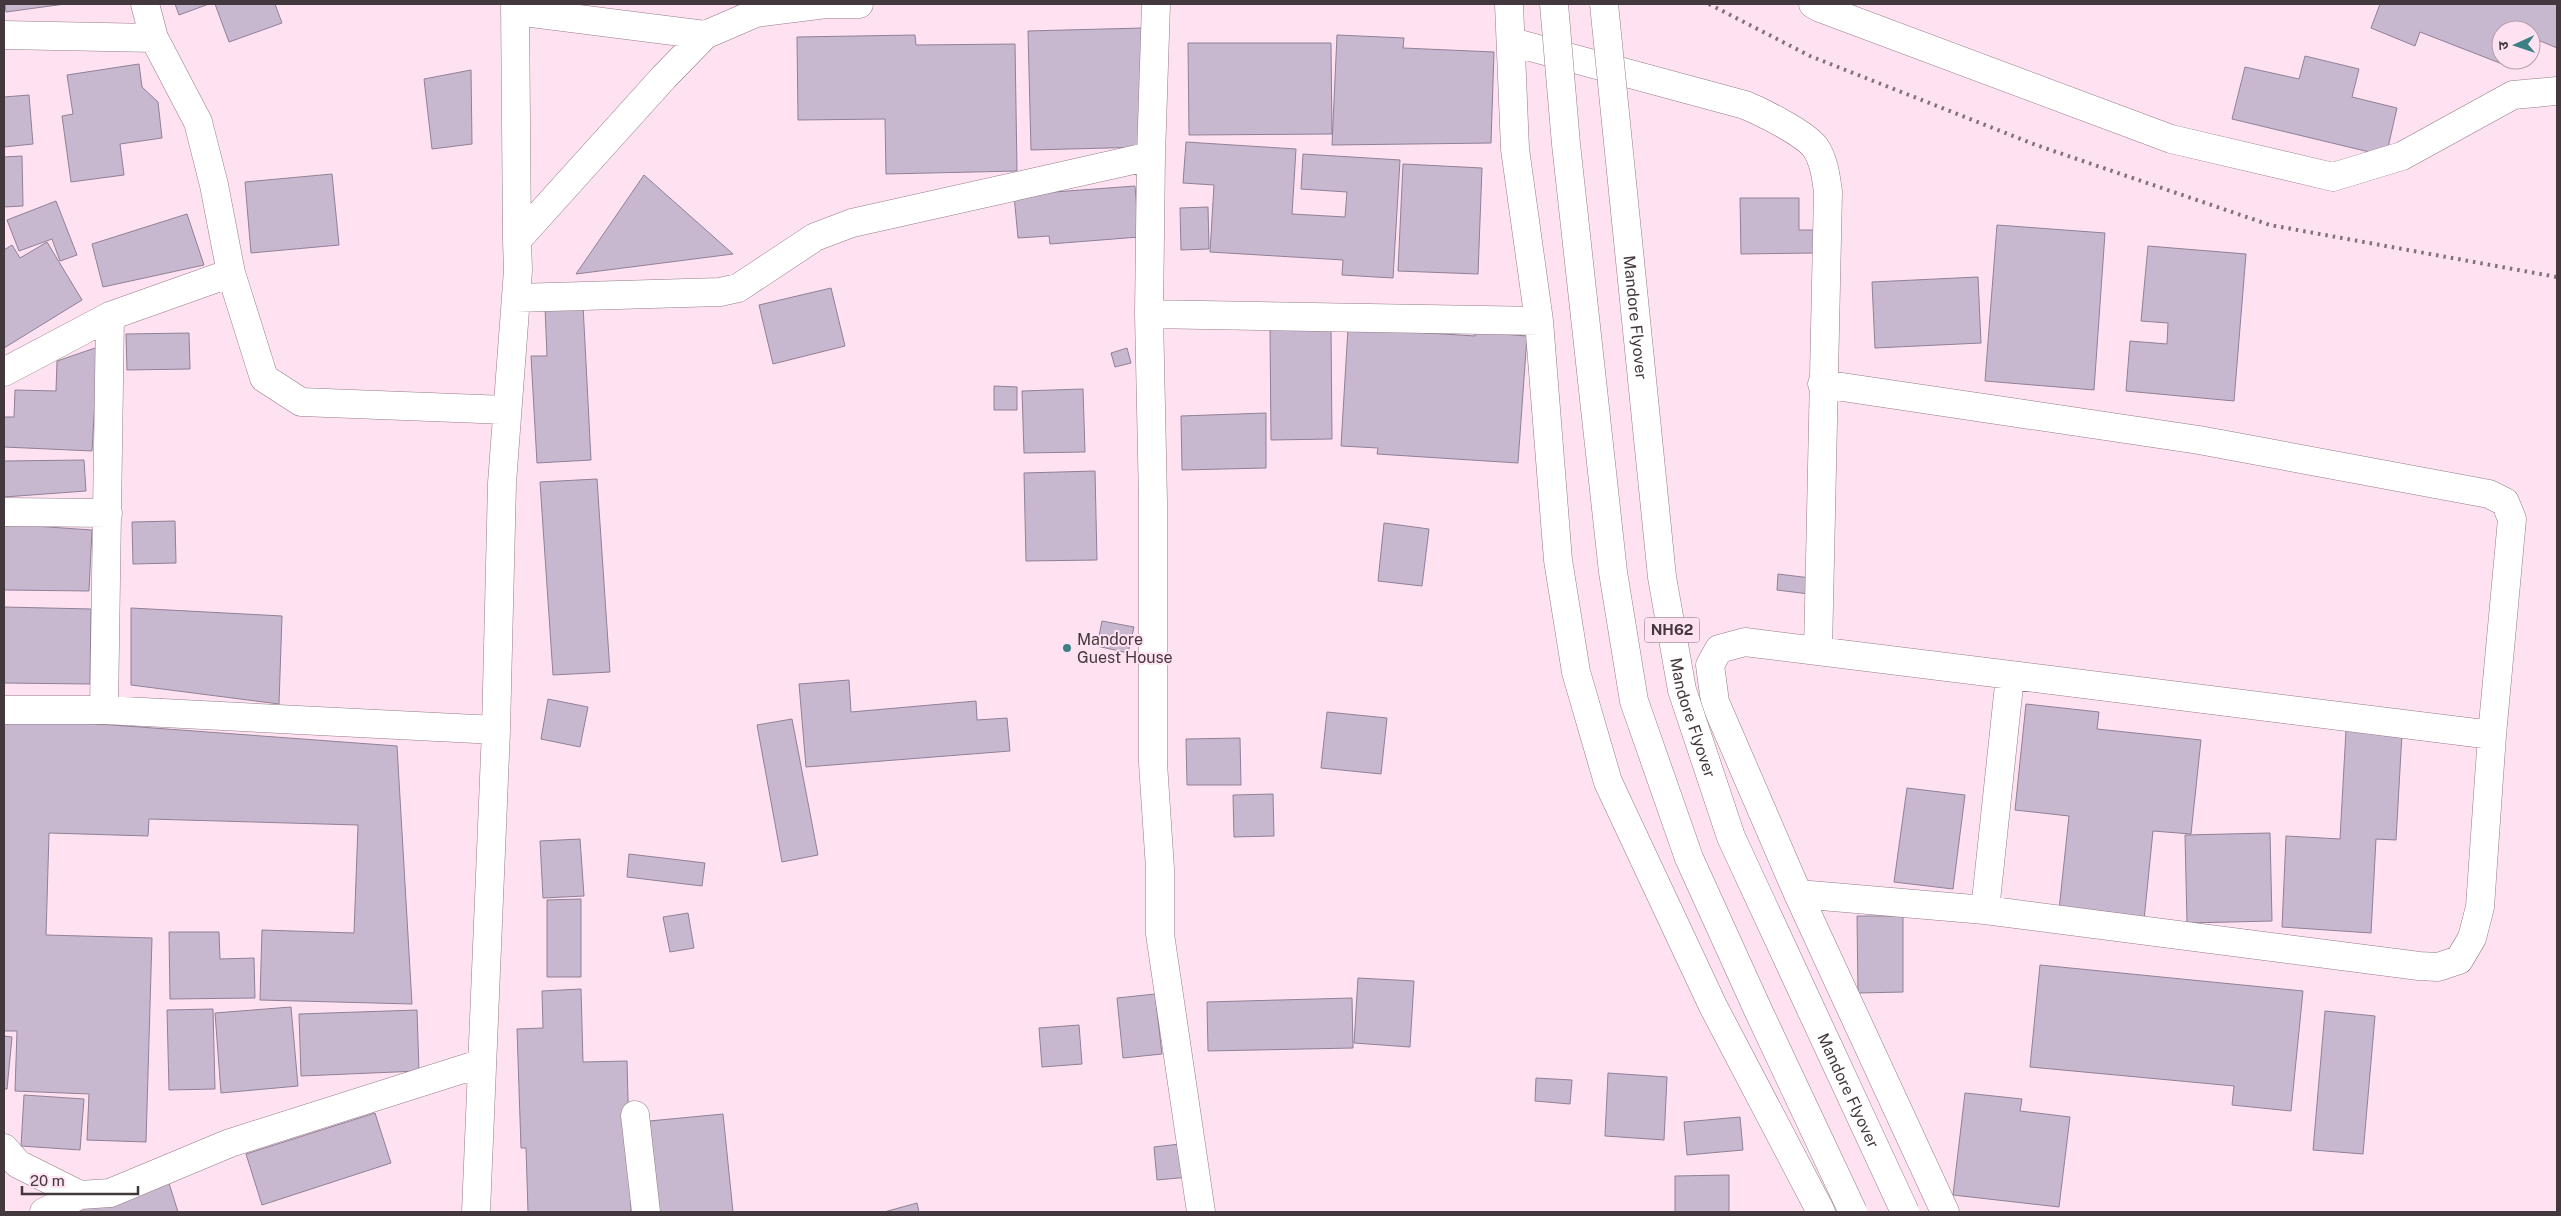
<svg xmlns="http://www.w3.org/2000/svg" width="2561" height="1216" font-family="'Public Sans','Noto Sans Devanagari',sans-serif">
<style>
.building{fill:#c8b8cf;stroke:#908096}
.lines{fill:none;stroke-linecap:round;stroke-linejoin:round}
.minor-casing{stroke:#947a87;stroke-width:29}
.minor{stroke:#fff;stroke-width:28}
.rail{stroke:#82717a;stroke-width:4;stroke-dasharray:2.5 5;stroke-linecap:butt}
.highway-bridge-casing{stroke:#947a87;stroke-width:29;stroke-linecap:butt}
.highway-bridge{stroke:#fff;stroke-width:28}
.poi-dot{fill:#398184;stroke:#ffe2f1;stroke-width:2}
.labels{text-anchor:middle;stroke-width:4;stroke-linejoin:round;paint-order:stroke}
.shield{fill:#ffe2f1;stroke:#7b6b74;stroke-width:1}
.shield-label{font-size:15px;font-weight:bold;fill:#43383e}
.street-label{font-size:16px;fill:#43383e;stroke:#ffe2f1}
.poi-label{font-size:16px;fill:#43383e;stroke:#ffe2f1;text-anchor:start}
</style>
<rect width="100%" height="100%" fill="#ffe2f1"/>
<path class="building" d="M5 4H65L6 12Z
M175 4H209L179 15Z
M215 4H275L282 23 229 42Z
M2380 4H2557V48L2531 37V30H2501V60H2513L2510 67 2420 32 2415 46 2371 28Z
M1142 28 1146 147 1031 150 1028 31Z
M915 35 916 45 1015 44 1017 171 886 174 885 119 798 120 797 37Z
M1337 35 1404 38 1403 48 1494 52 1491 143 1332 145Z
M1188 43H1331L1332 134 1189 135Z
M2305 56 2359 69 2352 97 2397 108 2386 156 2232 119 2245 67 2299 79Z
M139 64 142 87 158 102 162 138 120 144 124 175 71 182 62 116 73 114 67 75Z
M471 70 472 144 432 149 424 79Z
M29 95 33 144 4 147V97Z
M1186 142 1296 149 1292 214 1345 217 1347 192 1301 189 1303 154 1400 160 1393 278 1342 275 1343 260 1210 252 1214 185 1183 183Z
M22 156 23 206 4 207V157Z
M1403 164 1482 168 1478 274 1398 271Z
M332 174 339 245 251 253 245 182Z
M644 175 733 254 576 274Z
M1135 186 1139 237 1050 244 1049 236 1018 238 1014 195Z
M1740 198H1799V230H1814L1815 253 1741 254Z
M56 201 77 255 60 261 52 239 19 251 7 220Z
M1208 207 1209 249 1181 250 1180 208Z
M187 214 204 265 103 287 92 244Z
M1997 225 2105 233 2094 390 1985 381Z
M47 242 82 300 4 348V250L12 245 20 258Z
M2148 246 2246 254 2234 401 2126 391 2130 341 2167 344 2168 323 2141 321Z
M1978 277 1981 343 1875 348 1872 282Z
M831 288 845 346 773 364 759 305Z
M583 305 591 460 537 463 531 356H547L545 307Z
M1331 328 1332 439 1271 440 1270 329Z
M1348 328 1475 336V332L1527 336 1518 463 1377 454 1378 448 1341 446Z
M189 333 190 369 127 370 126 334Z
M98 347 92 451 4 447V417H14L15 390 56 391 57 361Z
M1127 348 1131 363 1115 367 1111 353Z
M994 386 1017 387V410H994Z
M1083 389 1085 452 1024 453 1022 391Z
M1266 413V468L1182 470 1181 416Z
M84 460 86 491 4 497V461Z
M1095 471 1097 560 1026 561 1024 473Z
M597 479 610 672 553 675 540 482Z
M175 521 176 563 133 564 132 522Z
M1384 523 1429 529 1422 586 1378 581Z
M4 524 92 530 89 591 4 590Z
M1778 574 1819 579 1817 595 1777 590Z
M4 607 91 609 90 684 4 683Z
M131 608 282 616 279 704 131 685Z
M1102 621 1134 627 1128 653 1097 646Z
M849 680 851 712 976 701 977 720 1007 718 1010 751 806 767 799 684Z
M548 699 588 707 580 747 541 739Z
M2026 704 2099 712 2097 729 2201 740 2191 834 2153 831 2144 920 2059 910 2069 816 2015 810Z
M1327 712 1387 718 1381 774 1321 768Z
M4 717 397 746 412 1004 260 1000 262 930 354 933 358 825 149 819 148 836 49 833 46 935 152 938 146 1142 87 1140 89 1094 15 1091 17 1031H4Z
M792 719 818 855 782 862 757 725Z
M2346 730 2402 734 2396 840 2376 839 2371 933 2282 927 2286 836 2340 839Z
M1240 738 1241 785H1187L1186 739Z
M1907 788 1965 795 1953 889 1894 882Z
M1273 794 1274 836 1234 837 1233 795Z
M2270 833 2272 921 2187 923 2185 835Z
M580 839 584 896 543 898 540 841Z
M629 854 705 863 702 886 627 877Z
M581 899V977H547V900Z
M688 913 694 948 670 952 663 917Z
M1857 916H1903V992L1858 993Z
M169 932H219L220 959 254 958 255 998 170 999Z
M2040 965 2303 991 2291 1111 2232 1105 2234 1086 2030 1067Z
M1358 978 1414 981 1410 1047 1354 1043Z
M581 989 583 1062 627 1061 631 1212H528L526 1148H521L517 1029 543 1028 542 991Z
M1155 994 1162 1054 1123 1058 1117 998Z
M1352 998 1353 1048 1208 1051 1207 1002Z
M291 1007 298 1086 221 1093 215 1013Z
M213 1009 215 1089 169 1090 167 1010Z
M417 1010 419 1071 301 1076 299 1014Z
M2325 1011 2375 1016 2363 1154 2313 1150Z
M1079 1025 1082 1064 1042 1067 1039 1028Z
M4 1036 12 1037 7 1089H4Z
M1608 1073 1667 1077 1664 1140 1605 1136Z
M1536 1078 1572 1080 1570 1104 1535 1101Z
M1965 1093 2022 1099 2020 1111 2070 1117 2059 1207 1953 1195Z
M24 1095 84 1099 80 1150 21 1146Z
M375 1113 391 1163 262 1205 246 1154Z
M723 1114 733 1212H648L639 1122Z
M1740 1117 1743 1150 1687 1155 1684 1122Z
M1197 1142 1200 1176 1157 1180 1154 1147Z
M1729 1175V1212H1675V1176Z
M168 1180 178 1212H74Z
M917 1203 919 1212H884Z"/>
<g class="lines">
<g class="minor-casing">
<path id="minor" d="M145 4 154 38 198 122 214 185 231 273 264 378 301 402 507 410
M515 4 517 240
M1156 4 1151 156 1149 314 1153 501V763L1160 869V934L1201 1212
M1509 4 1515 149 1539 321 1558 560 1576 672 1608 782 1713 1006 1821 1212
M1813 4 1820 8 2171 139 2333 177 2402 156 2513 95 2557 91
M516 11 705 35
M4 35 154 38
M1512 42 1745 105C1762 112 1804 133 1815 147 1824 160 1826 177 1828 192L1818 651
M516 298 720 292 738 288 815 237 852 223 1151 156
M1149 314 1539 321
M4 372 110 316 231 273
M4 512 108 513
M4 710H104L496 730
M104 710 110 316
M1798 894 1985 910 2419 966 2438 967 2459 960 2472 938 2480 907 2492 735 2512 519 2505 502 2489 494 2199 440 1822 384
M1985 910 2010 676
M635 1115 646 1212
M4 1148 18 1164 80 1195 110 1193 230 1143 482 1063
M44 1212 80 1195
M476 1212 496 730 502 483 518 270 517 240 664 77 705 35 756 13 826 4H859
M1945 1212 1798 894 1715 702 1710 665 1719 649 1745 642 2492 735"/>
</g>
<use href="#minor" class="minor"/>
<path class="rail" d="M1709 4 1810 56 2036 145 2270 225 2557 277"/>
<g class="highway-bridge-casing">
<g id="highway-bridge">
<path d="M1554 4 1566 144 1613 572 1634 701 1689 858 1758 1010 1853 1212"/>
<path id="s1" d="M1604 4 1662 577 1682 690 1731 837 1905 1212"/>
</g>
</g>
<use href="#highway-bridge" class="highway-bridge"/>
</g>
<circle class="poi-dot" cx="1067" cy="648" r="5"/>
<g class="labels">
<rect class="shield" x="1644.5" y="617.5" width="55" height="25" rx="4"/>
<g class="shield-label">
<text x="1672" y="635">NH62</text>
</g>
<g class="street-label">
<text dy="6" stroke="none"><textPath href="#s1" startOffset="315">Mandore Flyover</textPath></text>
<text dy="6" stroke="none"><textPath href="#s1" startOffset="720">Mandore Flyover</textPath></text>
<text dy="6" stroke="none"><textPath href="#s1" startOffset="1125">Mandore Flyover</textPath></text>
</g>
<g class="poi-label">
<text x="1077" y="645">Mandore<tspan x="1077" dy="18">Guest House</tspan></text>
</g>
</g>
<rect width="2561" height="1216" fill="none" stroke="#43383e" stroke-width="10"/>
<g transform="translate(2516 45) rotate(267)"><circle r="24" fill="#ffe2f1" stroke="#b49ea9"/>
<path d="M0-4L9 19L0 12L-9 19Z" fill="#398184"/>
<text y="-8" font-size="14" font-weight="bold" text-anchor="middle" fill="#43383e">उ</text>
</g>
<path d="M22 1186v8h116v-8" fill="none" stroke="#43383e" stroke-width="2.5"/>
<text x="30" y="1186" font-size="15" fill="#43383e" stroke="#ffe2f1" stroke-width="4" paint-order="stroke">20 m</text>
</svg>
